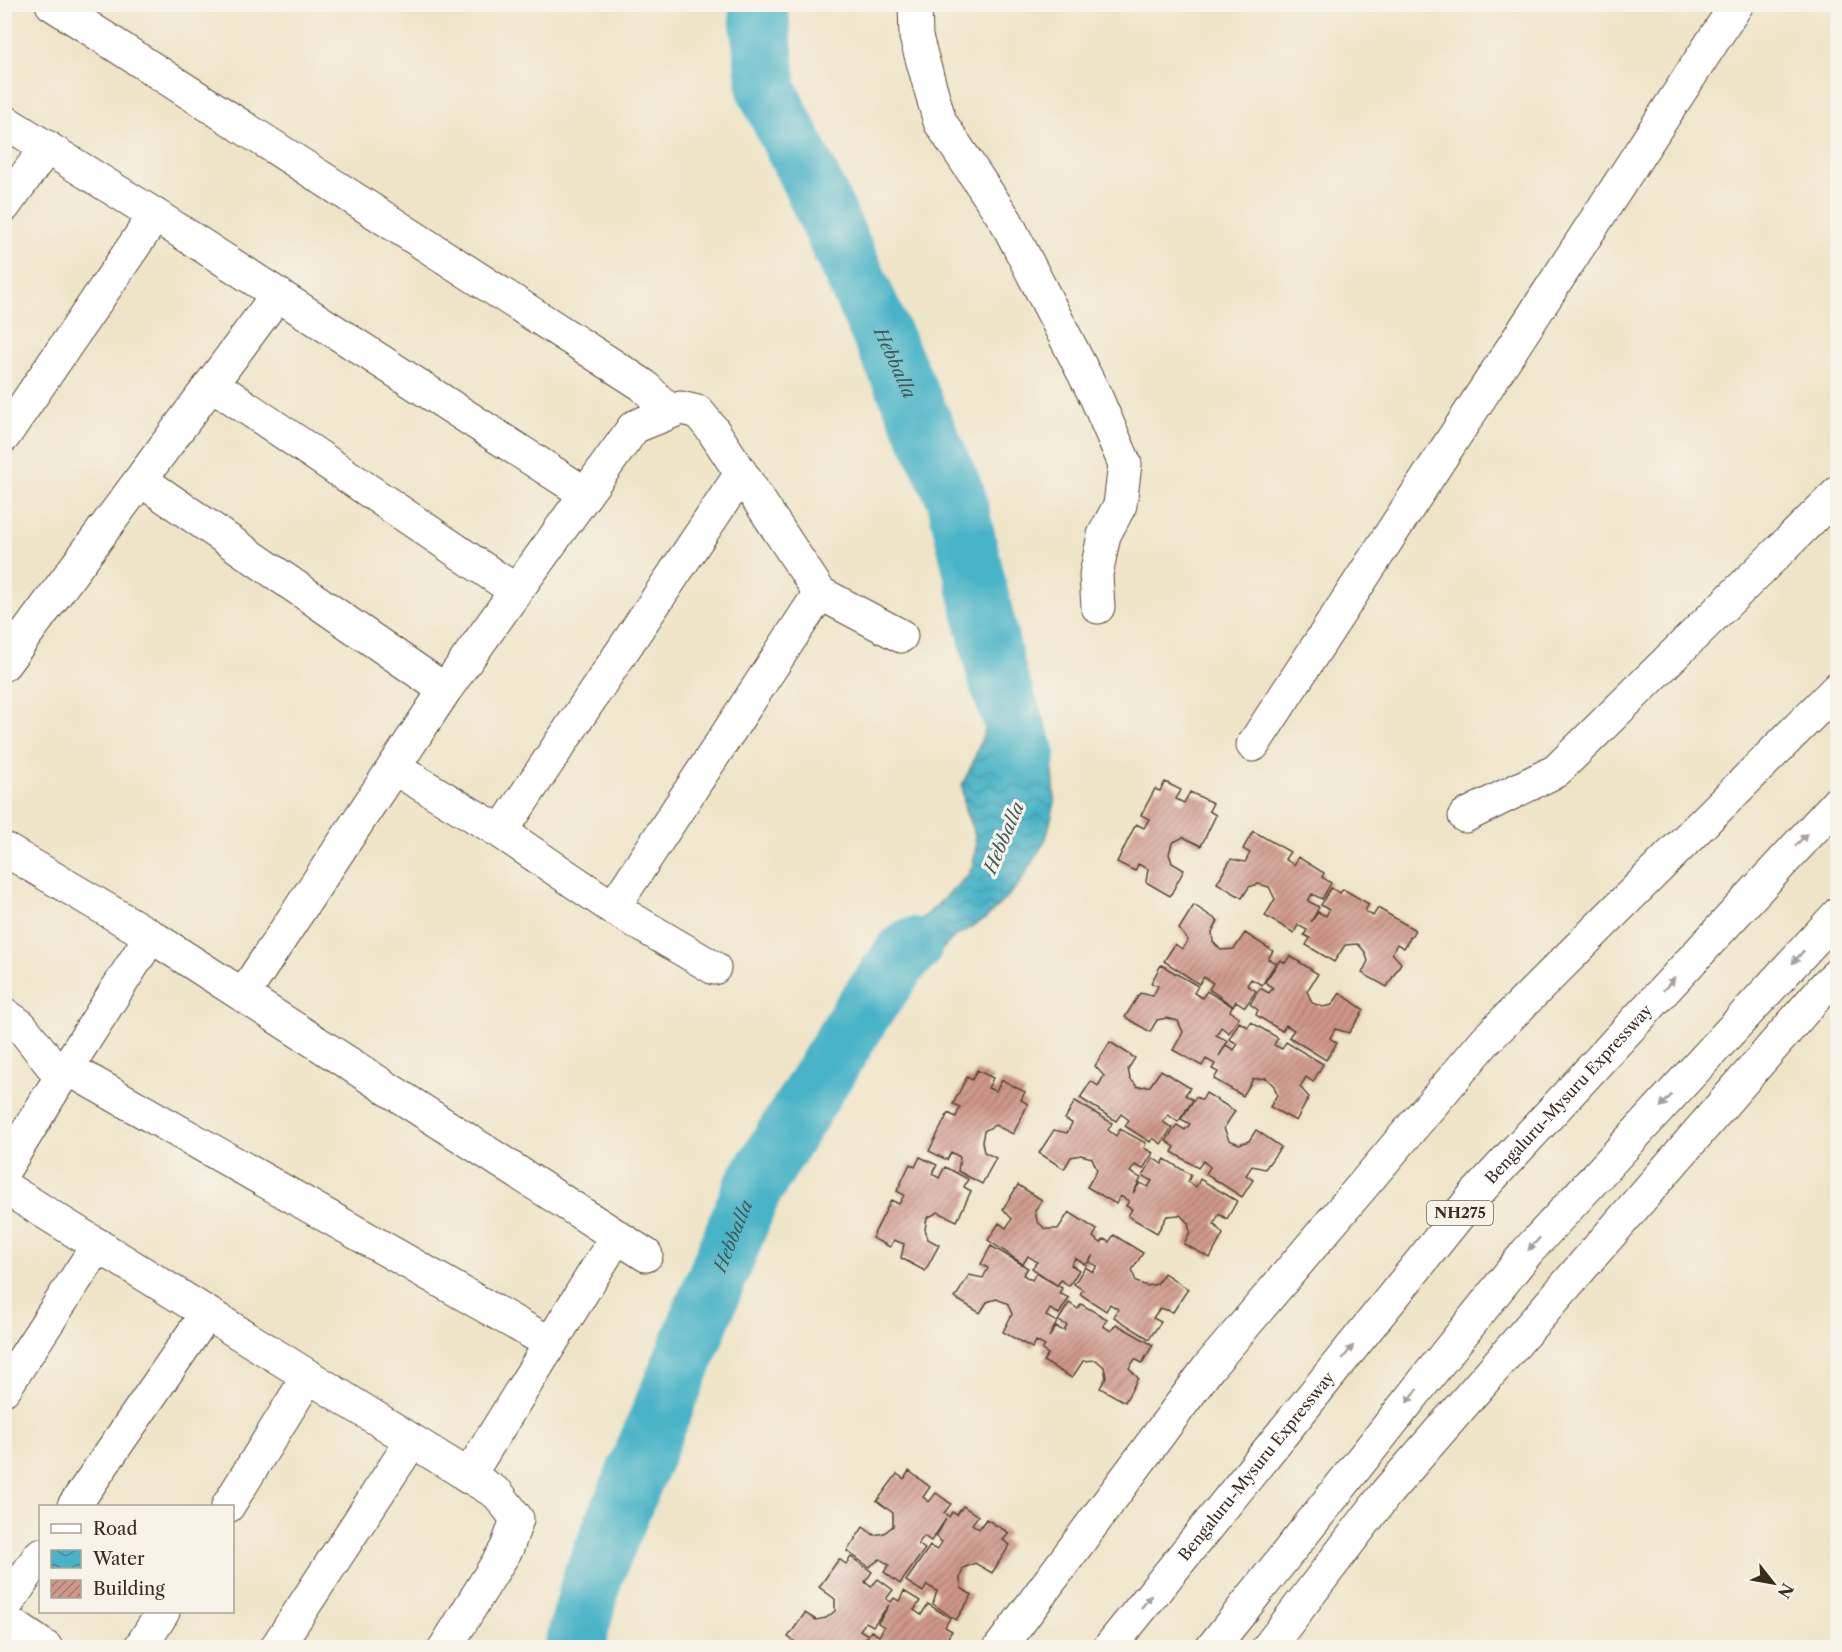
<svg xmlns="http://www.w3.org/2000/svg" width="1842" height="1652" font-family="'Libre Caslon Text',serif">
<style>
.water{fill:url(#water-waves);stroke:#426e72;stroke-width:1.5}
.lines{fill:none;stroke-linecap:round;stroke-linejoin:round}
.river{stroke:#49b3c7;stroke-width:60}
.building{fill:url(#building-hatch)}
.minor-casing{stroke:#564637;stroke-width:35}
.highway-casing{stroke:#564637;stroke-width:35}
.minor{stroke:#fff;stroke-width:33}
.highway{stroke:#fff;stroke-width:33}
.oneway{fill:#a79f9a}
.labels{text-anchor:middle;stroke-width:6;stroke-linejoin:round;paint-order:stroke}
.shield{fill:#f7f3e8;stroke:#73665b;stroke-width:1.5}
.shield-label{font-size:15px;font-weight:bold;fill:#3b2a1e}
.street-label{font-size:16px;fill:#3b2a1e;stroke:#f7f3e8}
.water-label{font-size:18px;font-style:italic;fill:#405a59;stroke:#f7f3e8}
</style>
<defs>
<pattern id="water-waves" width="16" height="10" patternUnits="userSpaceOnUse" patternTransform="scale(1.5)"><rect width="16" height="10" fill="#49b3c7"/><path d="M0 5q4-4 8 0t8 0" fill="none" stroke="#3e92a1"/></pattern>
<pattern id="building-hatch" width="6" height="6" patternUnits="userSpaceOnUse" patternTransform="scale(1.5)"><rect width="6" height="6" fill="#cf978a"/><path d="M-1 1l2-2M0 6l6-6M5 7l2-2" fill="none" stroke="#a97b70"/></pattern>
</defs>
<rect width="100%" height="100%" fill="#f7f3e8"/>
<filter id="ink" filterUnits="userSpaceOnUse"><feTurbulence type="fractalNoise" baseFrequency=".0167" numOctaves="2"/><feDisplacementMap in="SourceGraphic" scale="12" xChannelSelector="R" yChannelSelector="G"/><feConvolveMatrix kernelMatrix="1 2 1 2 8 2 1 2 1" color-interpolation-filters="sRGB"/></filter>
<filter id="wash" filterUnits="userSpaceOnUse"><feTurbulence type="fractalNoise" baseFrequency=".008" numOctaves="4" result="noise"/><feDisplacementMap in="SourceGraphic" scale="24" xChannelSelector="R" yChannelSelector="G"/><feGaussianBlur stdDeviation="1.35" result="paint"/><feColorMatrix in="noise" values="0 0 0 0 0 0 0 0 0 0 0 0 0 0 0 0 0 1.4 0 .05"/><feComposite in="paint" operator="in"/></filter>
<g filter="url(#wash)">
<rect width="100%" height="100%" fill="#efe4c7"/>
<path class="water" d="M1013 678 1022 693 1029 728 1034 740 1049 759 1053 771 1055 803 1046 839 1019 884 1009 895 985 919 954 937 918 975 907 995 889 1007 862 1012 852 1000 853 987 859 976 875 951 902 934 930 912 968 875 973 864 976 846 975 835 965 810 962 785 972 765 992 710 993 690 998 679Z"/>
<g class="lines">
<g class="river">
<path id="s1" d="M758 4 767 90 815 189 956 497 998 679 1026 756"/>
<path id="s2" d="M574 1648 593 1576 688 1349 752 1190 862 1012 903 955 912 947"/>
</g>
</g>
<g id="blocks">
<path class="building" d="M1165 782 1181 790 1176 799 1184 803 1190 792 1213 803 1209 811 1216 815 1201 846 1183 837 1172 843 1169 854 1172 863 1184 870 1170 896 1146 882 1148 869 1138 864 1135 871 1117 862 1136 824 1144 828 1149 819 1141 815 1155 789 1160 791Z
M1253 831 1290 852 1285 859 1294 865 1298 857 1324 873 1322 877 1331 883 1322 899 1312 894 1308 901 1319 907 1311 922 1318 912 1326 916 1329 910 1321 905 1331 888 1340 893 1343 889 1369 904 1365 911 1373 916 1378 908 1415 930 1404 948 1397 944 1392 953 1401 963 1387 987 1362 973 1368 961 1365 952 1358 944 1345 945 1334 962 1306 945 1310 938 1304 935 1307 930 1298 925 1294 933 1265 916 1275 899 1269 887 1258 884 1249 887 1242 898 1217 883 1231 859 1245 862 1250 853 1243 849Z
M1194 905 1218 921 1212 932 1213 942 1221 950 1234 949 1245 933 1273 951 1268 959 1276 963 1262 985 1251 979 1247 985 1256 991 1245 1007 1236 1001 1233 1006 1209 989 1213 983 1204 977 1199 984 1164 961 1175 944 1182 949 1188 940 1179 929Z
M1290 956 1318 974 1307 991 1312 1003 1323 1007 1332 1005 1340 993 1364 1010 1349 1033 1335 1029 1330 1038 1337 1043 1326 1060 1289 1037 1294 1030 1286 1025 1282 1031 1256 1015 1258 1010 1250 1004 1260 988 1269 993 1273 988 1265 982 1280 960 1285 963Z
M1161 965 1198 986 1194 993 1202 998 1207 991 1232 1006 1230 1011 1239 1017 1229 1033 1221 1027 1216 1035 1228 1041 1219 1056 1226 1045 1234 1050 1238 1044 1229 1039 1239 1022 1248 1027 1251 1022 1278 1038 1274 1045 1282 1049 1286 1042 1323 1064 1313 1082 1306 1077 1300 1087 1309 1097 1296 1121 1270 1107 1277 1095 1274 1086 1266 1078 1253 1079 1243 1096 1214 1079 1218 1072 1212 1069 1215 1064 1206 1059 1202 1066 1173 1050 1183 1032 1178 1021 1167 1018 1157 1020 1150 1032 1125 1017 1140 993 1153 996 1158 986 1151 983Z
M1110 1042 1135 1058 1128 1069 1130 1079 1138 1087 1150 1086 1161 1070 1190 1088 1185 1095 1193 1100 1178 1122 1168 1115 1163 1122 1172 1128 1161 1144 1153 1138 1150 1142 1125 1126 1129 1120 1121 1114 1116 1121 1080 1098 1091 1081 1098 1086 1104 1076 1095 1066Z
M977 1070 993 1078 988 1088 996 1091 1002 1080 1025 1092 1021 1100 1028 1104 1013 1134 995 1125 984 1131 982 1142 984 1152 996 1158 982 1184 958 1171 960 1157 951 1152 947 1160 929 1151 948 1113 956 1117 960 1107 953 1104 967 1077 972 1080Z
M1206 1093 1235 1111 1224 1128 1229 1140 1239 1144 1249 1141 1256 1130 1281 1147 1265 1169 1252 1166 1246 1175 1253 1180 1242 1197 1206 1174 1210 1167 1203 1161 1198 1168 1172 1152 1175 1147 1166 1141 1177 1125 1185 1130 1190 1124 1181 1119 1196 1097 1202 1100Z
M1075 1101 1112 1123 1108 1130 1116 1136 1120 1129 1146 1143 1144 1148 1153 1153 1143 1169 1135 1165 1130 1172 1141 1178 1133 1193 1140 1183 1148 1187 1152 1181 1143 1176 1153 1158 1162 1164 1165 1159 1191 1175 1188 1182 1196 1187 1200 1179 1237 1201 1227 1219 1219 1214 1214 1224 1223 1234 1210 1258 1184 1244 1190 1232 1188 1223 1180 1215 1167 1216 1157 1233 1128 1216 1132 1209 1126 1206 1129 1201 1120 1196 1116 1204 1087 1187 1097 1170 1092 1158 1081 1155 1071 1157 1064 1169 1039 1153 1054 1130 1067 1133 1072 1123 1065 1119Z
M920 1157 937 1165 932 1174 939 1178 945 1167 968 1179 964 1187 971 1191 957 1221 938 1212 927 1218 925 1229 928 1239 939 1245 925 1271 901 1258 904 1244 894 1240 890 1247 872 1238 891 1200 899 1204 904 1195 897 1191 910 1164 915 1167Z
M1018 1185 1042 1200 1035 1211 1037 1221 1045 1229H1058L1069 1212 1097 1230 1093 1237 1101 1243 1104 1239 1109 1242 1114 1235 1143 1253 1132 1270 1136 1282 1147 1286 1157 1284 1164 1273 1188 1289 1173 1312 1160 1308 1153 1318 1161 1322 1149 1339 1114 1317 1118 1309 1110 1304 1106 1311 1080 1294 1083 1290 1074 1284 1085 1267 1093 1272 1097 1266 1089 1262 1093 1255 1086 1265 1075 1258 1071 1265 1079 1270 1069 1286 1061 1280 1057 1285 1032 1268 1037 1262 1028 1256 1023 1264 988 1240 999 1223 1006 1228 1012 1219 1003 1209Z
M991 1246 1028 1268 1023 1275 1032 1280 1036 1273 1062 1288 1059 1293 1069 1298 1059 1314 1050 1309 1046 1316 1057 1322 1049 1337 1056 1327 1064 1331 1067 1325 1058 1321 1069 1303 1078 1309 1081 1304 1107 1319 1103 1326 1111 1331 1116 1324 1153 1345 1142 1363 1135 1359 1129 1368 1138 1378 1125 1402 1100 1388 1106 1377 1104 1367 1096 1360 1083 1361 1072 1378 1043 1361 1048 1354 1042 1350 1045 1346 1036 1341 1032 1348 1003 1332 1012 1314 1007 1303 996 1299 987 1302 980 1313 955 1298 969 1275 983 1278 988 1268 981 1264Z
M909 1471 930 1487 923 1497 929 1502 936 1493 951 1504 944 1513 949 1517 952 1512 957 1515 963 1506 978 1516 972 1524 979 1529 986 1519 1009 1533 1003 1540 1010 1545 992 1573 975 1563 963 1568 960 1578 961 1588 972 1595 956 1620 933 1604 937 1591 927 1585 923 1592 906 1581 930 1546 937 1550 942 1542 936 1537 946 1519 931 1541 924 1536 918 1544 925 1549 900 1584 884 1572 889 1565 880 1559 869 1567 847 1551 863 1527 874 1535 884 1533 893 1526V1513L877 1501 897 1474 904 1479Z
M851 1557 872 1572 865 1582 871 1587 878 1579 893 1590 886 1599 891 1602 894 1598 899 1601 904 1591 920 1601 914 1610 921 1615 928 1604 950 1618 945 1627 952 1631 941 1648H860L871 1631 879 1636 884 1627 878 1623 889 1605 873 1626 866 1622 860 1630 868 1635 858 1648H826L822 1644 818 1648H804L788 1637 805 1613 816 1620 826 1618 835 1611V1599L819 1587 839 1559 846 1564Z"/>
</g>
</g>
<g filter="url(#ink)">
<use href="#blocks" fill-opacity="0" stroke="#564637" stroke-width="1.5"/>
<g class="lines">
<g class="minor-casing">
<path id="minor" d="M52 4 643 385 670 412
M915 4 916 37 940 122 1006 221 1096 397 1125 464 1120 505 1104 535 1096 575 1098 607
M4 121 155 215 586 494
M4 206 47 147
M212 384 516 591
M4 436 155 215
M141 480 445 690
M4 664 278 294
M1253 745 1737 4
M394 768 501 832 613 908 714 968
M1465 816 1556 771 1838 493
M501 832 741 474
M4 849 151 936 646 1255
M613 908 820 593
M243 995 445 690 634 427 681 408 698 412 712 429 820 593 901 636
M4 1014 21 1026 61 1077
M67 1068 550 1343
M4 1170 61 1077 151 936
M4 1187 498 1494 517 1519 507 1548 445 1648
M4 1389 98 1245
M468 1477 617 1236
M74 1506 207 1313
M228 1506 308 1377
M4 1608 40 1555
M4 1619 46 1648
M140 1648 163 1612
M276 1648 412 1441
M1000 1648 1209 1367 1486 1040 1838 688
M1268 1648 1387 1492 1826 985 1838 974"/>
</g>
<g class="highway-casing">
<g id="highway">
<path id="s3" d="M1109 1648 1474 1196 1838 802"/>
<path d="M1212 1648 1527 1252 1838 914"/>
</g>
</g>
<use href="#minor" class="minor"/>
<use href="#highway" class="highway"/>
</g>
<defs><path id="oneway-solid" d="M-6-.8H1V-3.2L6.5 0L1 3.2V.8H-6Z" transform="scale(1.5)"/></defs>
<g class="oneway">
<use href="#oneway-solid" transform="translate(1801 840) rotate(-47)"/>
<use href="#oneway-solid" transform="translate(1798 957) rotate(133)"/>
<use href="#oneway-solid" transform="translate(1669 984) rotate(-47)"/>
<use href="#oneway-solid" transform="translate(1666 1101) rotate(133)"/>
<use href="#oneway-solid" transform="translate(1534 1244) rotate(133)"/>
<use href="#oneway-solid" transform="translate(1348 1352) rotate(-51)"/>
<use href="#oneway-solid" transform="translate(1412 1396) rotate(129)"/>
<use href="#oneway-solid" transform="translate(1146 1602) rotate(-51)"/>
</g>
</g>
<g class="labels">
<rect class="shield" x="1427" y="1201" width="66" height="24" rx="4.5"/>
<g class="shield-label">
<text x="1460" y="1218">NH275</text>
</g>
<g class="street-label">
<text dy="6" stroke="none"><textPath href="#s3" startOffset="720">Bengaluru-Mysuru Expressway</textPath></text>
<text dy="6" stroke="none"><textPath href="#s3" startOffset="234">Bengaluru-Mysuru Expressway</textPath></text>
</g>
<g class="water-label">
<text dy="6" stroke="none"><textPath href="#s1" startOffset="388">Hebballa</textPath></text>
<text transform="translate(1004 838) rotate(-67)" y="6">Hebballa</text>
<text dy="6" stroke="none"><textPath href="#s2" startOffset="442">Hebballa</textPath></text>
</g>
</g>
<rect width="1842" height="1652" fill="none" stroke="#f7f3e8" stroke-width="24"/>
<rect x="39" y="1505" width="195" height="108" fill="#f7f3e8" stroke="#aca397" stroke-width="1.5"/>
<rect x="51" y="1524" width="30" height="9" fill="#ffffff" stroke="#aca397" stroke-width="1.5"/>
<text x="93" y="1535" font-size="18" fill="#3b2a1e">Road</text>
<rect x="51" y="1550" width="30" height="18" fill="url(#water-waves)" stroke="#aca397" stroke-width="1.5"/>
<text x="93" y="1565" font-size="18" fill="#3b2a1e">Water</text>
<rect x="51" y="1580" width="30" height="18" fill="url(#building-hatch)" stroke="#aca397" stroke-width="1.5"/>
<text x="93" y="1595" font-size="18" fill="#3b2a1e">Building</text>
<g transform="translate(1773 1583) rotate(121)" stroke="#f7f3e8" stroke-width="4.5" paint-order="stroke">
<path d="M0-4.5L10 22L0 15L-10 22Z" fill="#3b2a1e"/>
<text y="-9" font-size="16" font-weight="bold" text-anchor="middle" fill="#3b2a1e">N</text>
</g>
</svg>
